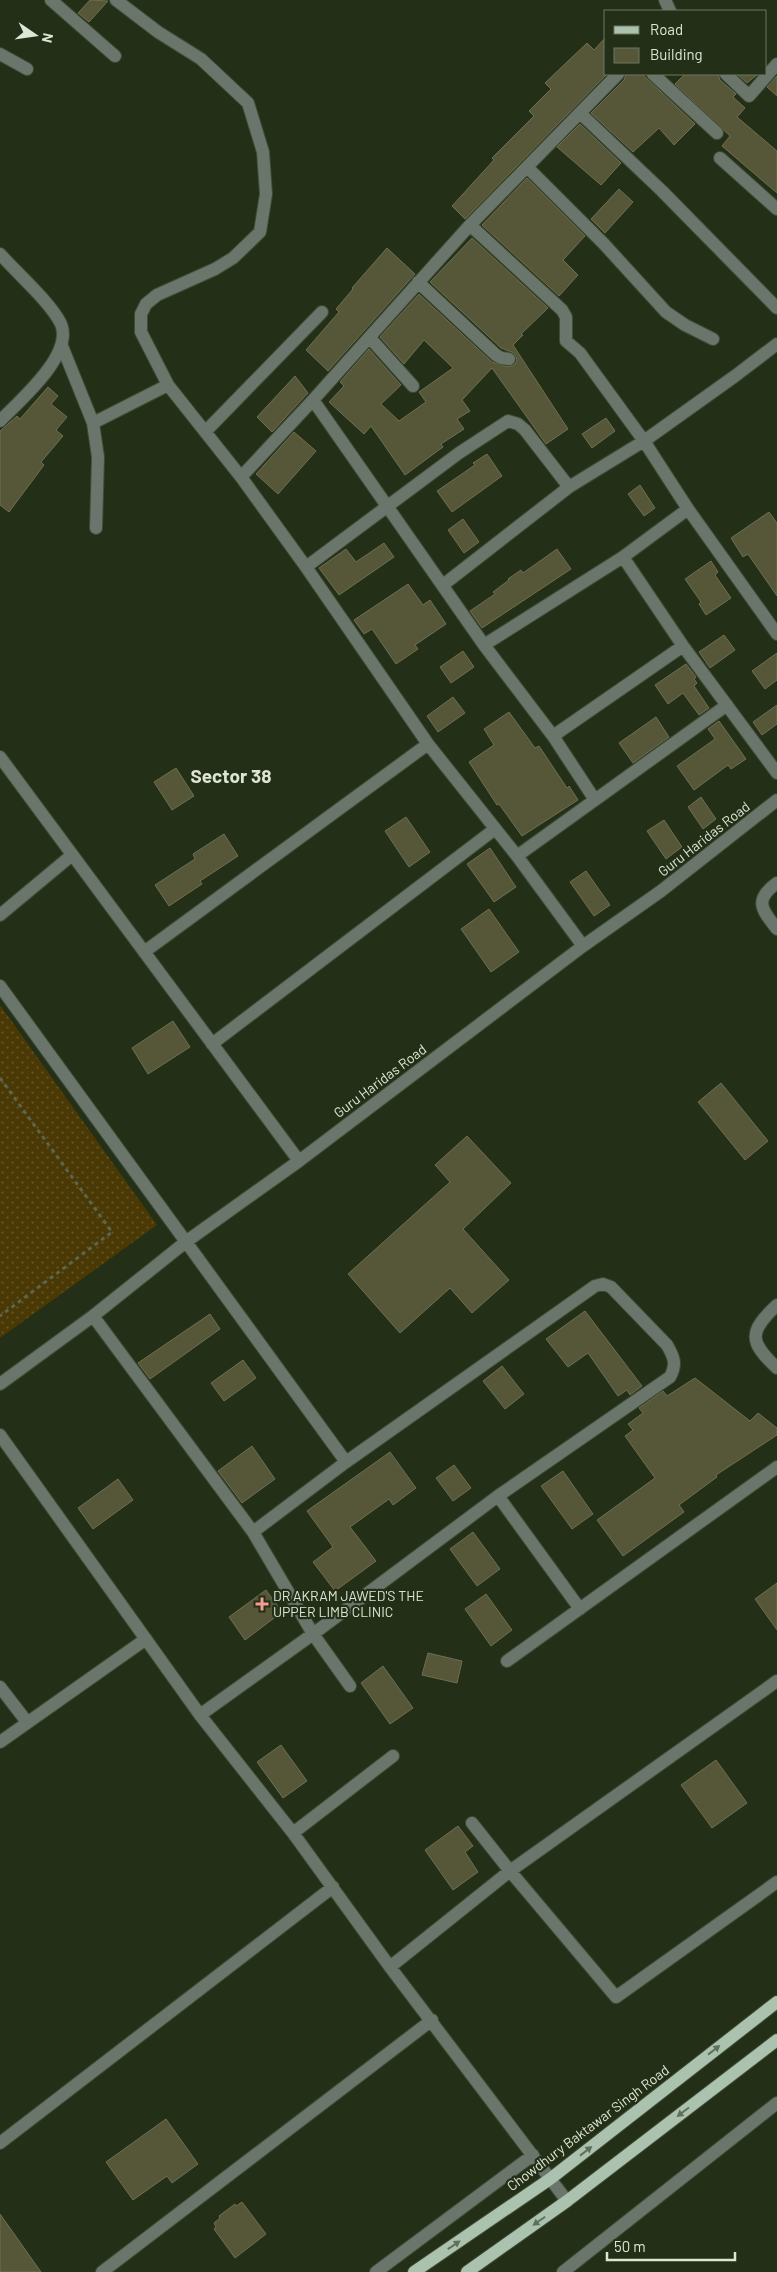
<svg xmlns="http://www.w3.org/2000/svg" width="777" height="2272" font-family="Barlow,sans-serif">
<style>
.grass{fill:url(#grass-dots)}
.building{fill:#565739;stroke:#6f7052}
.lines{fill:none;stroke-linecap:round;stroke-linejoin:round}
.minor-casing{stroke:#414c35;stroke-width:14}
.major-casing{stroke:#414c35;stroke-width:14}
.path{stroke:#5b6650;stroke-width:3;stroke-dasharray:4 4;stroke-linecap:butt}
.minor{stroke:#6a766c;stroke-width:12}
.major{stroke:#aac2ae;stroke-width:12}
.oneway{fill:#60715a}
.poi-dot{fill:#f59c92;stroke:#232f16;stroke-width:2}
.labels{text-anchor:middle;stroke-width:4.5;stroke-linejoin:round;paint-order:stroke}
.street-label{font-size:14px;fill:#dde5d5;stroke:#232f16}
.poi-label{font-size:14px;fill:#dde5d5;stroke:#232f16;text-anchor:start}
.district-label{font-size:19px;font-weight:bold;fill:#dde5d5;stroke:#232f16}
</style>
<defs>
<pattern id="grass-dots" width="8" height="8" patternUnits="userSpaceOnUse" patternTransform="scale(1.25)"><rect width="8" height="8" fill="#4a3904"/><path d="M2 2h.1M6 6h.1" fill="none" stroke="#645628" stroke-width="1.8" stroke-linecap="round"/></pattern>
</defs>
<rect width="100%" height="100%" fill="#232f16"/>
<path class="grass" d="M0 1005 157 1225 0 1338Z"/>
<path class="building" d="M90 0 108 1 89 22 78 13Z
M606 37V75L465 219 452 206 494 160 492 158 534 116 529 111 551 89 545 83 587 43 594 50Z
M626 74H642L695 124 674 145 659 128 633 152 591 113 624 80Z
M685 74H718L720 80 736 94 733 97 745 108 737 117 777 151V193L722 146 730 136 675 84Z
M737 74H758L747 83Z
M777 76V96L767 87Z
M580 124 621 163 601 185 557 147Z
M527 178 585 236 563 260 578 275 559 296 482 225Z
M619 189 633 202 605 233 591 219Z
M472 238 548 308 521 334 523 335 513 345 568 429 546 444 492 368 462 400 470 411 457 419 464 429 441 444 443 447 405 475 371 426 364 434 329 402 344 386 340 382 369 349 401 385 381 404 399 421 426 402 419 392 453 368 424 340 404 364 380 337 419 294 492 362 508 367 515 364 517 360 514 353 501 348 430 282Z
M387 248 415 274 328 371 306 350 339 312 336 309 353 289 352 288Z
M295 376 308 393 272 432 257 417Z
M48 387 58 396 51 404 67 417 56 430 63 436 41 462 44 465 9 512 0 505V431L17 416 20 419Z
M606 418 615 431 592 448 582 434Z
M294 432 316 451 278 494 256 474Z
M487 454 502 476 452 512 437 491 475 465 473 463Z
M640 485 655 508 644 516 628 494Z
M769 512 777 523V596L748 554 743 557 731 538Z
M463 519 479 542 464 553 448 530Z
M384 543 394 557 339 595 319 568 346 549 356 562Z
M557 549 571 569 482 628 470 611 495 594 493 592 509 580 508 579 521 570 523 573Z
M711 561 718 572 715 575 731 598 706 615 699 604 701 602 685 579Z
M408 584 423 605 430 600 446 624 415 645 418 649 396 664 372 629 364 634 354 620Z
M724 635 735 650 710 668 699 652Z
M463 651 474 667 451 683 440 667Z
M777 653V680L765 689 752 671Z
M686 664 696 677 694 679 697 683 694 686 709 708 699 715 683 693 668 704 655 685Z
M453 697 465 713 438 732 427 716Z
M777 705V724L762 735 753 722Z
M509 712 535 748 539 746 567 788 569 786 578 800 522 836 499 804 497 805 469 762 494 745 484 729Z
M656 717 669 737 633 763 619 743Z
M719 721 746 759 731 769 728 765 694 790 677 766 715 739 708 729Z
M176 768 194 796 172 810 154 782Z
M701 797 716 819 703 829 688 807Z
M406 817 430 852 409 867 385 831Z
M664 820 682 847 666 859 647 831Z
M224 834 238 856 200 881 202 884 169 906 155 885 195 859 193 854Z
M490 848 516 887 494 902 467 864Z
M586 871 610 905 594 916 570 882Z
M489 909 519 952 491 972 461 929Z
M173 1021 190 1047 148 1074 132 1048Z
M721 1083 768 1141 745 1160 698 1102Z
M467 1136 511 1183 463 1229 509 1280 472 1313 450 1288 400 1333 348 1274 450 1182 435 1165Z
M585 1311 642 1386 630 1395 627 1390 618 1396 588 1353 568 1367 546 1339Z
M210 1314 220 1329 150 1379 138 1363Z
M243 1360 256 1378 224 1401 211 1383Z
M502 1366 524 1394 505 1409 483 1381Z
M695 1378 750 1421 758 1413 777 1428V1435L716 1475 717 1477 679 1505 684 1512 623 1556 597 1520 655 1478 625 1436 633 1430 628 1424 643 1413 639 1408 663 1391 667 1396Z
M252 1446 275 1479 242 1503 218 1471Z
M390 1452 416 1488 393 1505 389 1499 350 1527 376 1561 335 1591 313 1562 333 1547 307 1511Z
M454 1465 471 1488 453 1501 436 1478Z
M563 1471 593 1514 572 1529 541 1486Z
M118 1479 133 1500 93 1529 78 1508Z
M473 1532 500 1569 477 1586 450 1549Z
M777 1583V1630L755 1599Z
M266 1590 282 1612 245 1640 229 1617Z
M486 1594 512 1630 491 1646 465 1609Z
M428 1653 462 1661 457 1683 422 1675Z
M383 1666 413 1708 390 1724 361 1683Z
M281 1745 307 1781 283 1798 257 1762Z
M716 1760 747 1803 712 1828 681 1785Z
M458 1826 473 1846 465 1852 478 1872 453 1890 425 1850Z
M166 2119 198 2164 172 2183 167 2176 133 2200 106 2162Z
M242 2202 266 2234 235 2258 214 2229 216 2227 214 2223 220 2218 219 2216 235 2204 236 2206Z
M0 2214 41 2272H0Z"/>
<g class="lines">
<g class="minor-casing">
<path id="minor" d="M51 0 115 56
M116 0 158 32 201 59 248 103 263 152 266 194 260 232 233 258 215 269 157 295 146 304 141 314V332L168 385 241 477 306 567 428 744 517 856 583 946
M665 0 670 11
M0 54 27 69
M653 74 717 133
M726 74 749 96 777 64
M580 113 662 191 777 308
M720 158 777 209
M527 167 604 244 666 312 685 325 713 339
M470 225 562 310 566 317V341L580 353 644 441 688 509 777 634
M0 254C17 273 51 303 61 324 74 355 19 401 0 421
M418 282 496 355 501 358 509 359
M370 338 413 386
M62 346 93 423 98 457 96 528
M313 400 484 645 553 736 595 800
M93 423 168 385
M205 432 322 312
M241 477 313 400 470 225 618 74
M623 557 683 646 777 773
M306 567 459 453 508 421 518 424 525 430 569 487
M443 585 569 487 644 441 735 376 777 344
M484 645 623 557 688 509
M553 736 683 646
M0 757 299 1161
M517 856 727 705
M777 883C753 900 762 910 777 929
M0 915 72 855
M144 952 428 744
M0 986 346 1462
M212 1044 495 829
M777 1305C748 1332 749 1342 777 1368
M93 1316 253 1532 313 1634 350 1686
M0 1384 93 1316 187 1241 299 1161 583 946 661 891 777 800
M0 1435 200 1715 293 1833 390 1967 567 2201
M498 1496 580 1609
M507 1661 777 1467
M0 1687 27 1722
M200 1715 313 1634 498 1496 670 1377C677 1364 674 1357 667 1345L611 1287 603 1284 595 1286 346 1462 253 1532
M0 1742 146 1639
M472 1823 510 1871 616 1997 777 1882
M293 1833 393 1756
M390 1967 510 1871 777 1681
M0 2143 333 1887
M102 2272 432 2020
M376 2272 533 2155
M563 2272 777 2103"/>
</g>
<g class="major-casing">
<path id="major" d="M414 2272 550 2179 777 2002
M467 2272 567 2201 777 2040"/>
</g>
<path class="path" d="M0 1078 112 1232 0 1316"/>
<use href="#minor" class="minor"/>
<use href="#major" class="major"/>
</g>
<defs><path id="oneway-solid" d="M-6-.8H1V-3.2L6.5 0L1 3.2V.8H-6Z" transform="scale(1.25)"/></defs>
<g class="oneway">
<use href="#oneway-solid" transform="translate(714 2050) rotate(-38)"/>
<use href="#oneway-solid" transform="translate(683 2112) rotate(143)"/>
<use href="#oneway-solid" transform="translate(586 2151) rotate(-38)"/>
<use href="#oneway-solid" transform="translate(539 2221) rotate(145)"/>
<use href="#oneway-solid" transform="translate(454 2245) rotate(-34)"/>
</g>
<path class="poi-dot" d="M259.5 1596.5h5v5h5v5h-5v5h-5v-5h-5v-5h5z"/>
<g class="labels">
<g class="street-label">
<text transform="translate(704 839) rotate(-38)" y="5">Guru Haridas Road</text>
<text transform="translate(380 1081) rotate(-37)" y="5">Guru Haridas Road</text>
<text transform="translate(588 2128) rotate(-37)" y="5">Chowdhury Baktawar Singh Road</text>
</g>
<g class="poi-label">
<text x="273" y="1601">DR AKRAM JAWED'S THE<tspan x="273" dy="16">UPPER LIMB CLINIC</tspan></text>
</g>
<g class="district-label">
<text x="231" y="783">Sector 38</text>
</g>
</g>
<rect x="604" y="10" width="162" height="65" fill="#232f16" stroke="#6d7862"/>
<rect x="614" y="26" width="25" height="8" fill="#aac2ae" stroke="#6d7862"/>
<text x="650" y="35" font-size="15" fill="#dde5d5">Road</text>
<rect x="614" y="48" width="25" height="15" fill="#565739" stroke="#6d7862"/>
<text x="650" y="60" font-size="15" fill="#dde5d5">Building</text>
<g transform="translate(35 35) rotate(103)" stroke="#232f16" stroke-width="4" paint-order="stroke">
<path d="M0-4L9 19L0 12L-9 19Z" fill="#dde5d5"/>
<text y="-8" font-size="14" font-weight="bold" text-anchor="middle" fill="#dde5d5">N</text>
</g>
<path d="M607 2252v8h128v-8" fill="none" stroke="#dde5d5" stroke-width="2.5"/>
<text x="614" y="2252" font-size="15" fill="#dde5d5" stroke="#232f16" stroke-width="4" paint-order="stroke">50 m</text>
</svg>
